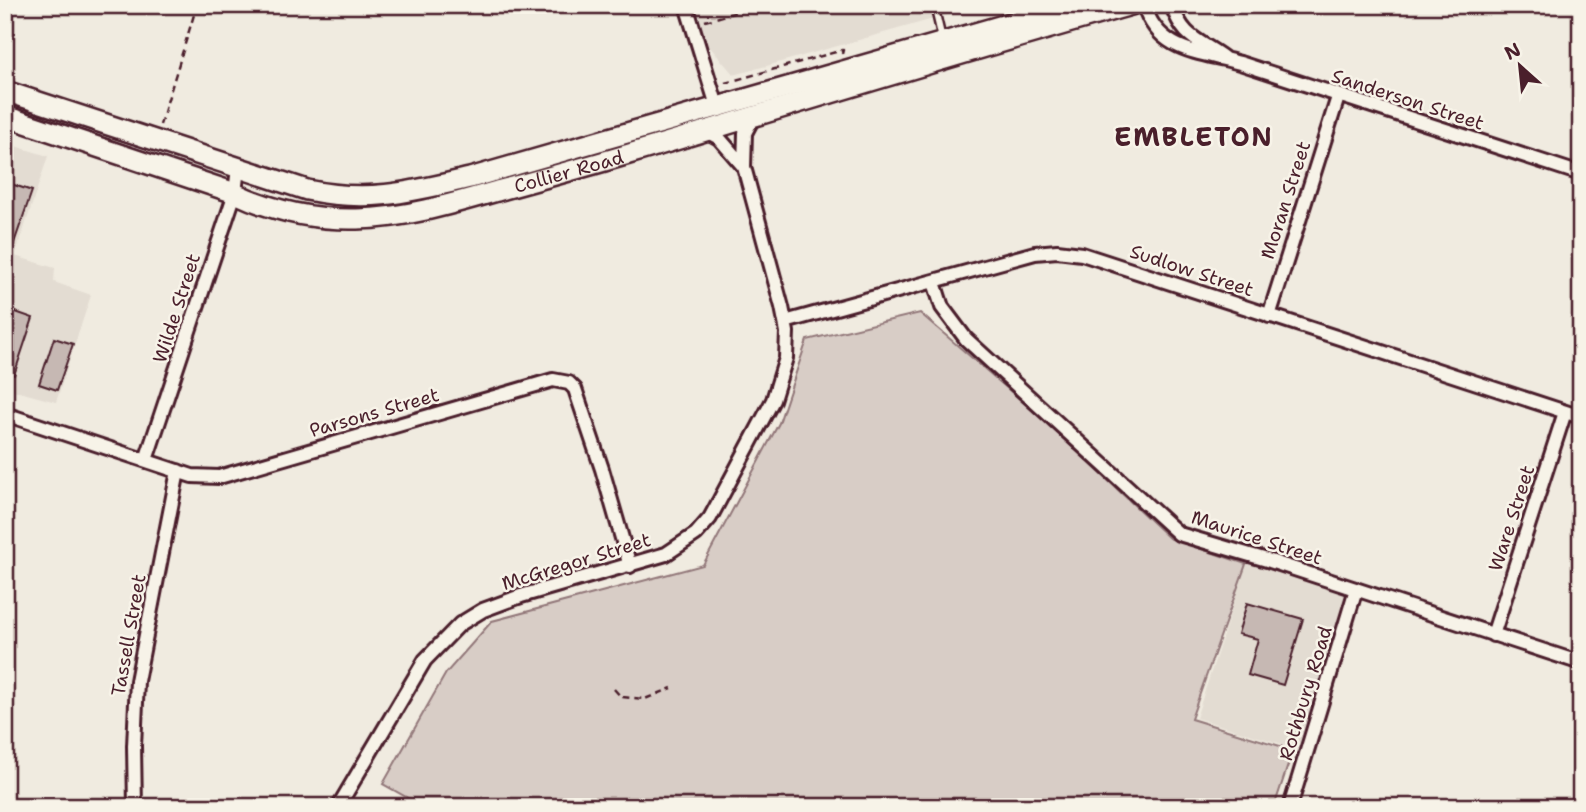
<svg xmlns="http://www.w3.org/2000/svg" width="1586" height="812" font-family="'Shantell Sans',sans-serif">
<style>
.built{fill:#e3dcd2}
.green{fill:#d8cdc6;stroke:#917678;stroke-width:2}
.building{fill:#c6b8b3;stroke:#4a1f2b;stroke-width:2}
.lines{fill:none;stroke-linecap:round;stroke-linejoin:round}
.service-casing{stroke:#4a1f2b;stroke-width:11}
.minor-casing{stroke:#4a1f2b;stroke-width:18}
.primary-casing{stroke:#4a1f2b;stroke-width:24}
.path{stroke:#4a1f2b;stroke-width:2.5;stroke-dasharray:7 5;stroke-linecap:butt}
.service{stroke:#f7f3e8;stroke-width:6}
.minor{stroke:#f7f3e8;stroke-width:12}
.primary{stroke:#f7f3e8;stroke-width:19}
.labels{text-anchor:middle;stroke-width:5;stroke-linejoin:round;paint-order:stroke}
.street-label{font-size:19px;fill:#4a1f2b;stroke:#f7f3e8}
.district-label{font-size:26px;font-weight:bold;letter-spacing:2px;fill:#4a1f2b;stroke:#f7f3e8}
</style>
<rect width="100%" height="100%" fill="#f0ebe0"/>
<filter id="ink" filterUnits="userSpaceOnUse"><feTurbulence type="fractalNoise" baseFrequency=".0143" numOctaves="2"/><feDisplacementMap in="SourceGraphic" scale="14" xChannelSelector="R" yChannelSelector="G"/><feConvolveMatrix kernelMatrix="1 2 1 2 8 2 1 2 1" color-interpolation-filters="sRGB"/></filter>
<g filter="url(#ink)">
<path class="built" d="M686 5H983L734 75 691 25Z
M5 143 48 156 15 256 55 268 54 282 91 295 56 402 5 388Z
M1250 553 1356 589 1308 752 1196 718Z"/>
<path class="green" d="M920 313 1046 422 1169 538 1246 564 1191 719 1293 750 1274 807H424L383 784 446 673 492 621 703 565 779 423 807 340Z"/>
<path class="building" d="M5 182 32 191 5 269Z
M10 310 33 318 14 375 5 372V325Z
M54 338 73 344 57 390 39 384Z
M1247 603 1303 619 1283 685 1248 675 1258 639 1238 634Z"/>
<g class="lines">
<g class="service-casing">
<path id="service" d="M934 5 942 39"/>
</g>
<g class="minor-casing">
<path id="minor" d="M686 5 717 106
M1144 5C1158 53 1202 52 1240 63L1581 174
M1172 5C1183 39 1198 39 1224 58
M706 131 719 138 744 167
M934 282 942 307 966 339 1179 534 1267 560 1581 663
M1269 316 1338 97
M785 322 1035 253 1057 251 1082 254 1581 417
M5 414 192 476 219 477 553 380 569 383 575 389 602 469 630 566
M146 460 235 193 238 168
M1493 635 1565 412
M135 807 134 746 137 681 178 471
M338 807 425 660 460 624 483 610 521 596 666 554 696 534 710 518 773 400 786 358 787 332 782 307 744 167 745 133 754 116
M1290 807 1356 589"/>
</g>
<g class="primary-casing">
<g id="primary">
<path d="M5 91 307 190C369 203 410 192 470 178L1073 5"/>
<path id="s1" d="M5 116 235 193C275 212 313 220 357 219 404 218 452 204 497 191 541 179 585 167 629 154 796 104 963 52 1131 5"/>
</g>
</g>
<path class="path" d="M705 21 762 5
M725 83 843 50 842 54
M160 125 197 5
M614 689 621 697 645 699 672 688"/>
<use href="#service" class="service"/>
<use href="#minor" class="minor"/>
<use href="#primary" class="primary"/>
</g>
</g>
<g class="labels">
<g class="street-label">
<text transform="translate(1408 99) rotate(18)" y="7">Sanderson Street</text>
<text dy="7" stroke="none"><textPath href="#s1" startOffset="586">Collier Road</textPath></text>
<text transform="translate(1285 200) rotate(-72)" y="7">Moran Street</text>
<text transform="translate(1192 270) rotate(18)" y="7">Sudlow Street</text>
<text transform="translate(176 308) rotate(-72)" y="7">Wilde Street</text>
<text transform="translate(374 412) rotate(-16)" y="7">Parsons Street</text>
<text transform="translate(1511 518) rotate(-72)" y="7">Ware Street</text>
<text transform="translate(1257 537) rotate(18)" y="7">Maurice Street</text>
<text transform="translate(576 561) rotate(-17)" y="7">McGregor Street</text>
<text transform="translate(128 635) rotate(-80)" y="7">Tassell Street</text>
<text transform="translate(1305 693) rotate(-73)" y="7">Rothbury Road</text>
</g>
<g class="district-label">
<text x="1194" y="146">EMBLETON</text>
</g>
</g>
<rect width="1586" height="812" fill="none" stroke="#f7f3e8" stroke-width="28"/>
<rect x="14" y="14" width="1558" height="784" fill="none" stroke="#4a1f2b" stroke-width="2.5" filter="url(#ink)"/>
<g transform="translate(1520 66) rotate(333)" stroke="#f7f3e8" stroke-width="5" paint-order="stroke">
<path d="M0-5L12 26L0 18L-12 26Z" fill="#4a1f2b"/>
<text y="-10" font-size="19" font-weight="bold" text-anchor="middle" fill="#4a1f2b">N</text>
</g>
</svg>
